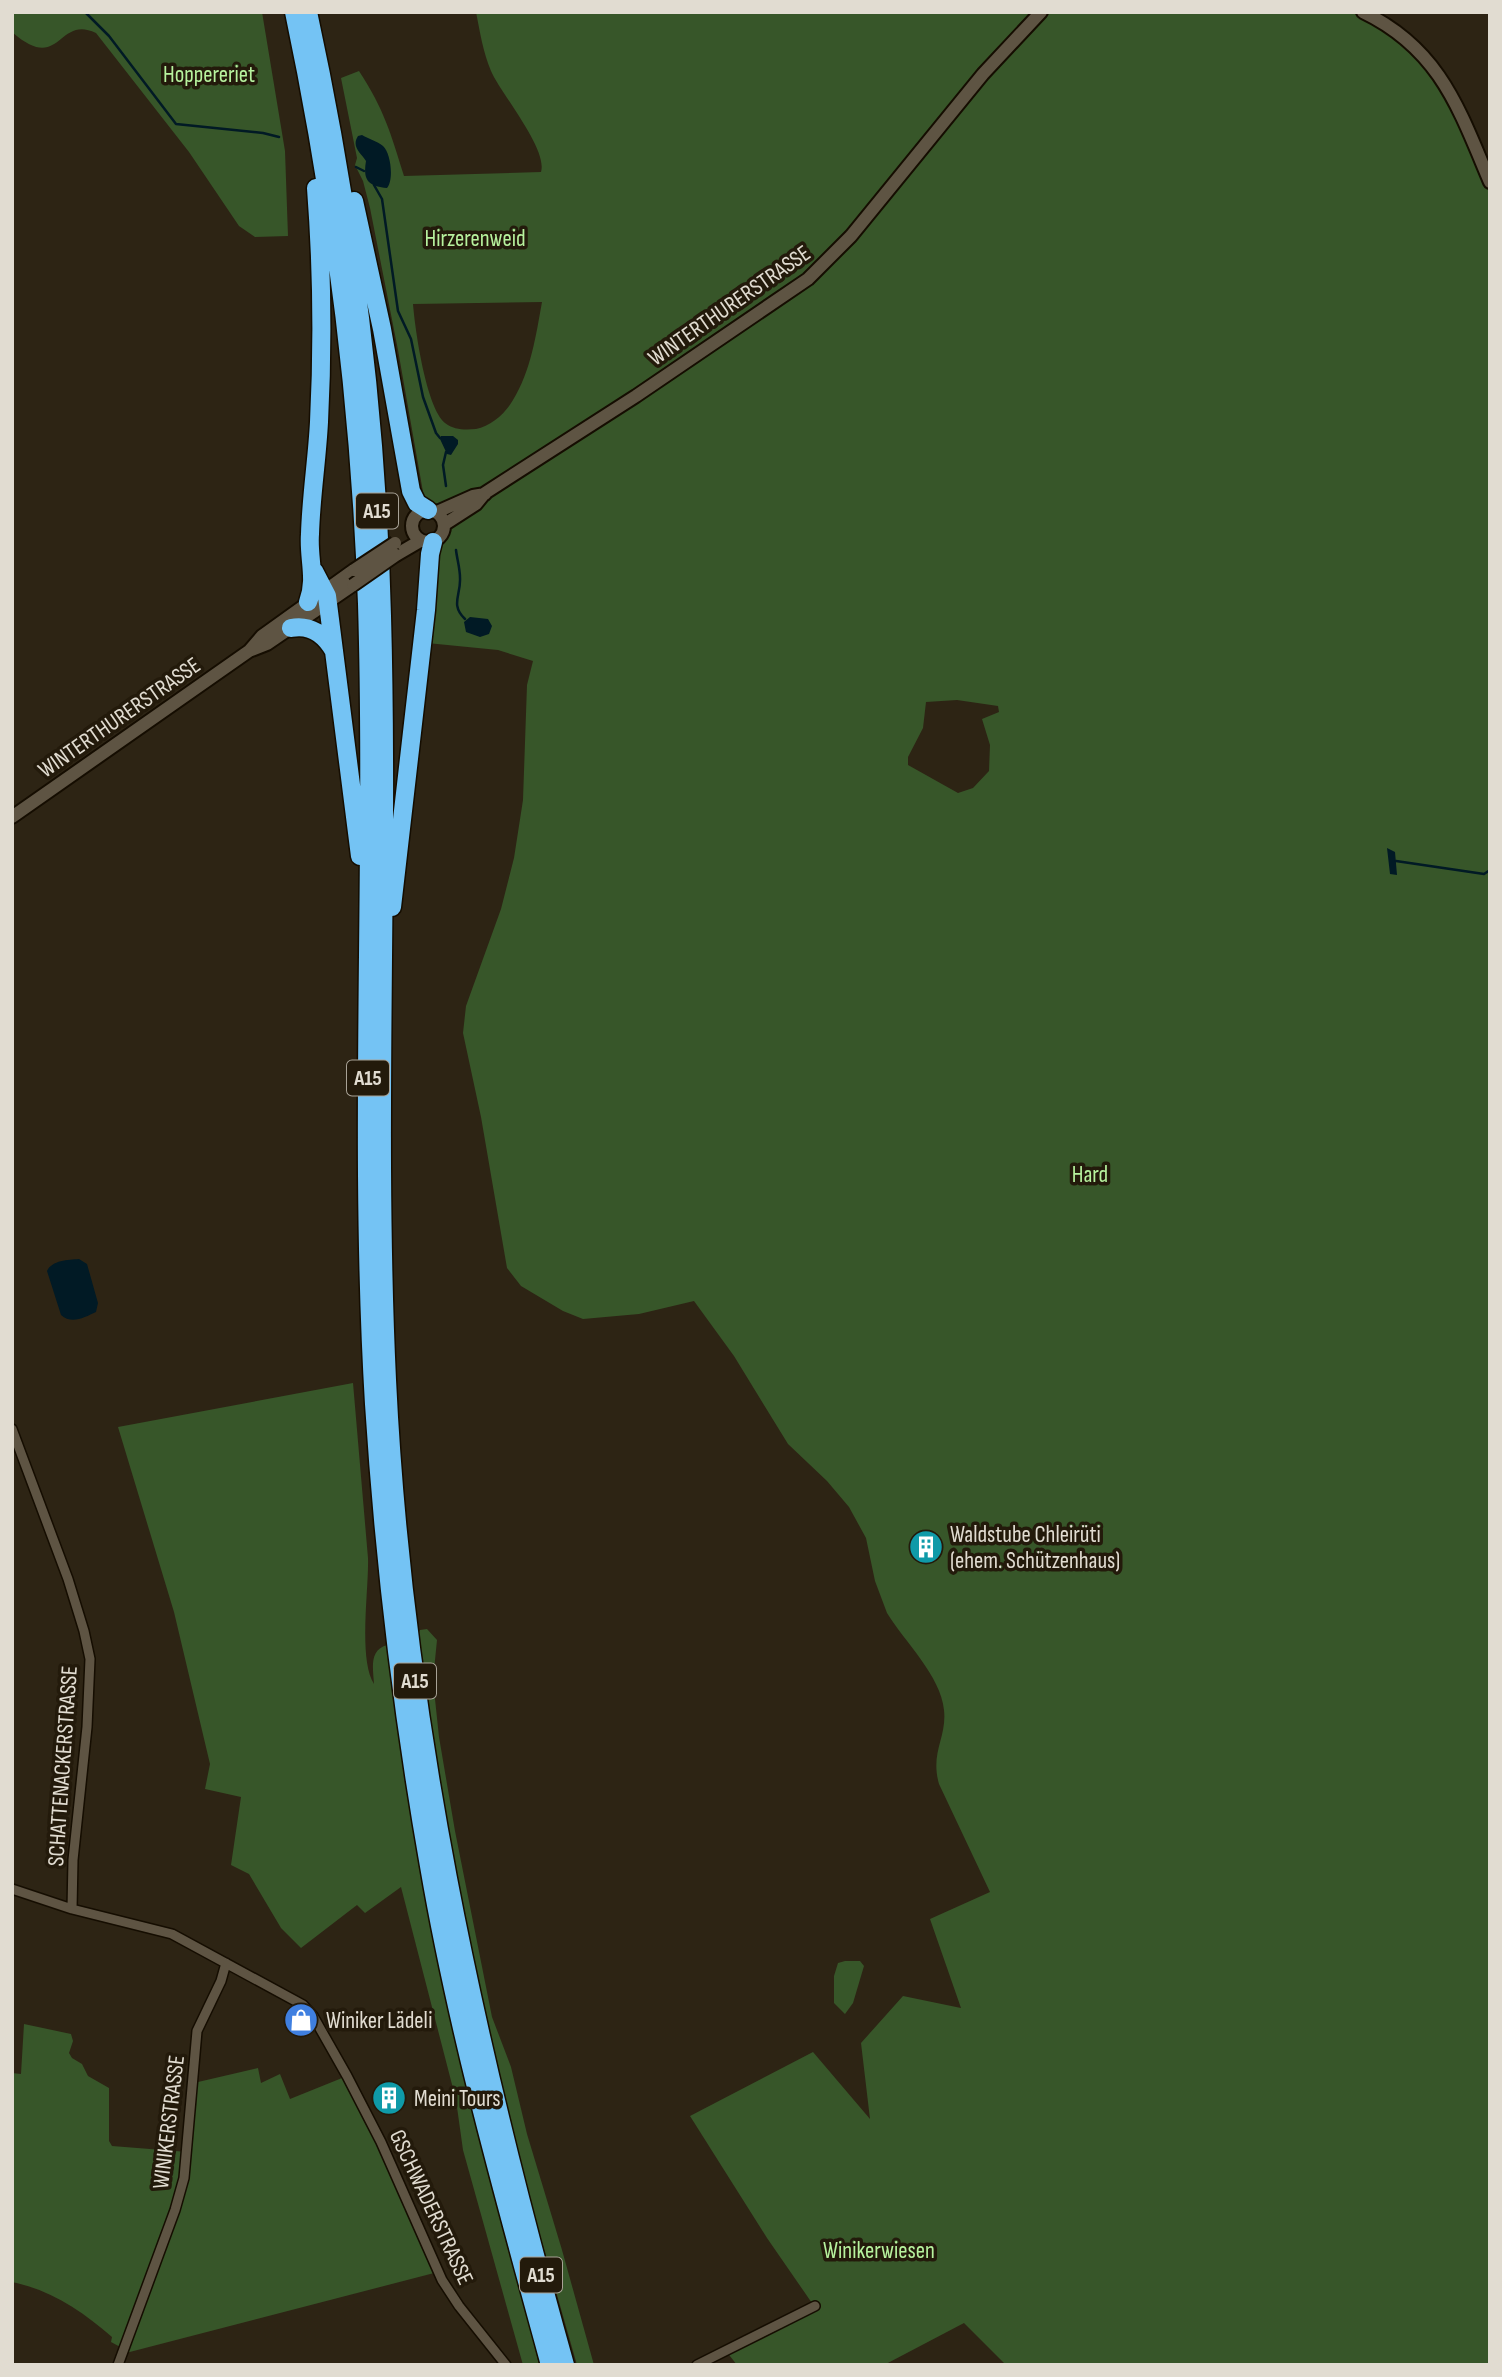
<svg xmlns="http://www.w3.org/2000/svg" width="1502" height="2377" font-family="'Sofia Sans Condensed',sans-serif">
<style>
.green{fill:#375629;fill-rule:evenodd}
.water{fill:#011a25}
.lines{fill:none;stroke-linecap:round;stroke-linejoin:round}
.stream{stroke:#011a25;stroke-width:2.5}
.street-casing{stroke:#150d01;stroke-width:12}
.secondary-casing{stroke:#150d01;stroke-width:16}
.highway-casing{stroke:#150d01;stroke-width:21}
.street{stroke:#5e5443;stroke-width:9}
.secondary{stroke:#5e5443;stroke-width:12}
.highway{stroke:#74c3f4;stroke-width:18}
.secondary-bridge-casing{stroke:#150d01;stroke-width:16;stroke-linecap:butt}
.secondary-bridge{stroke:#5e5443;stroke-width:12}
.labels{text-anchor:middle;stroke-width:7;stroke-linejoin:round;paint-order:stroke}
.shield{fill:#231a0b;stroke:#a8a296;stroke-width:2}
.shield-label{font-size:21px;font-weight:bold;fill:#e1dcd1}
.park-label{font-size:23px;fill:#b7f29e;stroke:#231a0b}
.street-label{font-size:23px;fill:#e1dcd1;stroke:#231a0b}
.poi-label{font-size:23px;fill:#e1dcd1;stroke:#231a0b;text-anchor:start}
</style>
<rect width="100%" height="100%" fill="#2d2414"/>
<path class="green" d="M12 12H262L285 151 288 236 255 237 239 226 189 152 96 33C57 14 61 75 12 32Z
M476 12H1363L1434 68 1490 182V2365H1006L964 2323 884 2365H737L726 2351 814 2306 767 2238 690 2116 813 2052 870 2119 861 2043 903 1996 961 2008 930 1919 990 1892 939 1784C930 1752 947 1738 944 1710 941 1676 904 1641 887 1613L875 1581 866 1538 849 1507 827 1481 788 1444 734 1356 694 1301 639 1314 583 1319 563 1311 521 1286 507 1268 481 1117 463 1033 466 1006 501 909 514 858 523 800 527 685 533 661 498 650 427 643 440 547 451 532 445 529 441 515 428 510 423 492 398 350 370 208 363 181 355 165 357 158 341 78 359 71C384 109 391 134 404 176L541 172C548 149 501 94 491 71 483 52 480 32 476 12ZM542 302C536 335 531 371 513 400 505 414 491 426 476 429 465 430 454 430 445 423 426 407 415 329 413 304ZM957 700 998 706 999 712 982 719 990 745 989 771 973 788 958 793 908 765V757L923 728 926 702Z
M353 1383 368 1558C369 1589 358 1659 374 1684 373 1668 369 1650 387 1645L415 1831 539 2365H523L463 2150 456 2100 401 1887 365 1913 357 1905 301 1948 281 1928 249 1874 231 1865 241 1797 205 1789 210 1764 174 1612 118 1427Z
M427 1629 437 1640 433 1680 439 1737 455 1831 492 2017 511 2067 527 2134 562 2250 594 2365H577L512 2137 485 2025 434 1761 417 1635 420 1630Z
M845 1961H860L864 1966 853 2003 845 2014 834 2003V1976L838 1963Z
M24 2024 71 2034 73 2041 69 2053 72 2058 82 2064 88 2076 109 2088V2141L112 2146 188 2152 194 2084 198 2082 258 2068 261 2083 280 2074 290 2099 347 2076 438 2272 122 2354 124 2349 111 2342 112 2337C82 2311 51 2290 12 2282V2073L21 2074Z"/>
<path class="water" d="M362 135C369 139 377 141 383 146 391 153 394 180 387 188 367 186 363 179 366 161 361 153 351 147 358 136Z
M441 436H453L458 440V444L451 455 447 454 440 439Z
M470 617 488 619 492 626 489 634 480 637 466 632 464 622Z
M1387 848 1395 852 1397 875 1390 874Z
M79 1259 87 1264 98 1303 96 1312C85 1317 72 1325 61 1315L47 1271C52 1260 68 1260 79 1259Z"/>
<g class="lines">
<path class="stream" d="M85 12 109 36 176 124 263 133 279 137
M356 167 364 171
M374 185 382 199 398 311 411 339 423 397 436 433 440 438
M446 452 443 465 446 486
M456 550C457 559 460 568 460 578 461 595 450 605 465 619
M1396 861 1484 874 1490 870"/>
<g class="street-casing">
<path id="street" d="M12 1429 68 1579 84 1631 90 1659 87 1727 73 1860 72 1909
M12 1889 72 1909 172 1934 303 2005 313 2016 347 2076 381 2142 442 2280 459 2306 506 2365
M118 2365 175 2210 184 2178 197 2031 221 1981 226 1963
M697 2365 815 2306"/>
</g>
<g class="secondary-casing">
<path id="secondary" d="M1363 12C1440 49 1459 109 1490 182
M412 526a16 16 0 1 1 32 0a16 16 0 1 1-32 0Z
M437 512 473 496 485 494
M445 524 476 504 485 493 636 396 808 279 851 236 983 74 1041 12
M396 555 420 541
M250 650 262 636 354 570
M12 817 249 651 267 644 353 585"/>
</g>
<g class="highway-casing">
<path id="highway" d="M294 12C335 207 360 405 367 604 375 871 358 1138 374 1404 384 1559 402 1713 429 1866 458 2035 505 2200 550 2365
M308 12C351 210 377 413 382 616 389 871 375 1125 387 1380 403 1718 474 2041 565 2365
M354 201 382 329 411 491 417 503 428 510
M314 571 327 596 360 856
M308 602C317 579 308 558 310 534 311 497 317 460 319 422 323 344 322 266 316 188
M291 628C310 624 325 635 334 651
M392 907 426 610 430 554 433 542"/>
</g>
<use href="#street" class="street"/>
<use href="#secondary" class="secondary"/>
<use href="#highway" class="highway"/>
<g class="secondary-bridge-casing">
<path id="secondary-bridge" d="M354 570 395 543
M353 585 396 555"/>
</g>
<use href="#secondary-bridge" class="secondary-bridge"/>
</g>
<defs>
<g id="building-disc" transform="scale(1.75)"><circle r="9.5" fill="#0f9aa8" stroke="#231a0b"/><path d="M-4-6H4V6H1V3H-1V6H-4ZM-2.5-4.3h1.7v1.8h-1.7ZM.8-4.3h1.7v1.8H.8ZM-2.5-1h1.7V.8h-1.7ZM.8-1h1.7V.8H.8Z" fill="#fff"/></g>
<g id="shop-disc" transform="scale(1.75)"><circle r="9.5" fill="#3f7fe0" stroke="#231a0b"/><path d="M-5-2.5h2.3a2.7 3.5 0 0 1 5.4 0H5L5.5 6h-11ZM-1.5-2.5h3a1.5 2.3 0 0 0-3 0Z" fill="#fff"/></g>
</defs>
<g fill-rule="evenodd">
<use href="#building-disc" x="926" y="1547"/>
<use href="#shop-disc" x="301" y="2020"/>
<use href="#building-disc" x="389" y="2098"/>
</g>
<g class="labels">
<g class="shield">
<rect x="356" y="493.5" width="42" height="35" rx="5"/>
<rect x="347" y="1060.5" width="42" height="35" rx="5"/>
<rect x="394" y="1663.5" width="42" height="35" rx="5"/>
<rect x="520" y="2257.5" width="42" height="35" rx="5"/>
</g>
<g class="shield-label">
<text x="377" y="518">A15</text>
<text x="368" y="1085">A15</text>
<text x="415" y="1688">A15</text>
<text x="541" y="2282">A15</text>
</g>
<g class="park-label">
<text x="209" y="82">Hoppereriet</text>
<text x="475" y="246">Hirzerenweid</text>
<text x="1090" y="1182">Hard</text>
<text x="879" y="2258">Winikerwiesen</text>
</g>
<g class="street-label">
<text transform="translate(729 305) rotate(-35)" y="8">WINTERTHURERSTRASSE</text>
<text transform="translate(119 717) rotate(-35)" y="8">WINTERTHURERSTRASSE</text>
<text transform="translate(62 1766) rotate(-86)" y="8">SCHATTENACKERSTRASSE</text>
<text transform="translate(168 2122) rotate(-83)" y="8">WINIKERSTRASSE</text>
<text transform="translate(432 2207) rotate(65)" y="8">GSCHWADERSTRASSE</text>
</g>
<g class="poi-label">
<text x="950" y="1542">Waldstube Chleirüti<tspan x="950" dy="26">(ehem. Schützenhaus)</tspan></text>
<text x="326" y="2028">Winiker Lädeli</text>
<text x="414" y="2106">Meini Tours</text>
</g>
</g>
<rect width="1502" height="2377" fill="none" stroke="#e1dcd1" stroke-width="28"/>
</svg>
